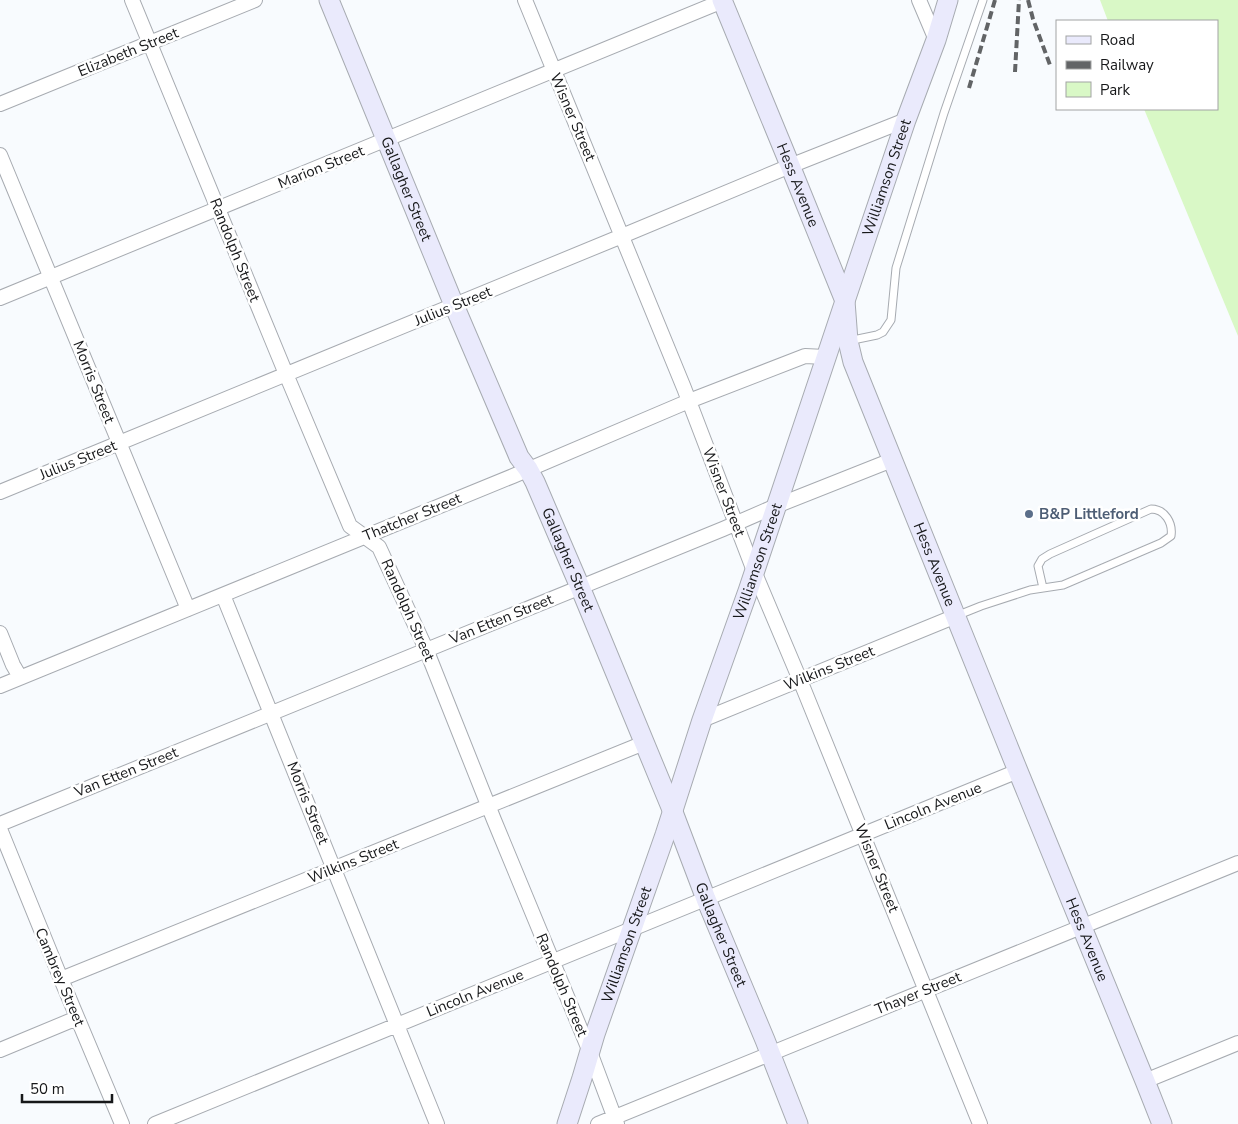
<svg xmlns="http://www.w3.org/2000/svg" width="1238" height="1124" font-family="'Nunito Sans',sans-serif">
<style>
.green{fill:#d9f8c6}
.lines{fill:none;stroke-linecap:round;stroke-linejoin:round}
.lane-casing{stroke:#a7abb1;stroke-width:9}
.street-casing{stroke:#a7abb1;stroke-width:16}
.secondary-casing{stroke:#a7abb1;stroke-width:21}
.lane{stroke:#fff;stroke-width:7}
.street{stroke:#fff;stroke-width:14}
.secondary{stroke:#eaeafc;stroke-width:19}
.rail{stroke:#626466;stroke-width:4;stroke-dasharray:8 4;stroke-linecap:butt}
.service-dot{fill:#5c6f8a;stroke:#fff;stroke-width:2}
.labels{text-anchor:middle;stroke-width:5;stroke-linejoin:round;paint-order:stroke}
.street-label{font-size:15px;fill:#17181a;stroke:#fff}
.service-label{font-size:15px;font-weight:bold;fill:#4e5e75;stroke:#fff;text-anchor:start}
</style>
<rect width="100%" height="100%" fill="#f8fbfe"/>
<path class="green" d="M1100 0H1238V336L1144 109H1217V21H1108Z"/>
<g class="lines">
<g class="lane-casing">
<path id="lane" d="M848 341 877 335 883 332 891 320 896 268 944 113 983 0
M956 616 981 606 1030 590 1063 585 1161 543 1171 536C1173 523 1165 509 1151 509L1050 554 1042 559 1038 566 1043 588"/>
</g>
<g class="street-casing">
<path id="street" d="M132 0 286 374 350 526 379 547 426 649 494 820 590 1052 617 1124
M525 0 684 388 754 571 800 680 980 1124
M919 0 936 40
M0 104 255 0
M0 155 188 609
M0 298 725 0
M0 492 622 236 790 166 906 120
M223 595 437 1124
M0 633 13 665 20 677
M0 686 513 476 689 401 805 356 825 357
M702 720 956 616
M0 824 723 529 776 506 892 460
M0 829 61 979 122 1124
M61 979 644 743
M0 1050 77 1018
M1145 1081 1238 1043
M155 1124 1018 771
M598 1124 1238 863"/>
</g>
<g class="secondary-casing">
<g id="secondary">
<path id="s1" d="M329 0 454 305 519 457 528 469 535 482 580 587 673 812 706 899 765 1040 798 1124"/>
<path id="s2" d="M722 0 785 153 845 301 848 341 853 362 1018 771 1145 1081 1162 1124"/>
<path id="s3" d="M567 1124 582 1078 595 1034 665 835 702 720 748 591 845 301 906 120 936 40 948 0"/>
</g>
</g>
<use href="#lane" class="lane"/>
<use href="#street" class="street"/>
<use href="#secondary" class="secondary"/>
<path class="rail" d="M1028 0 1033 19 1050 65
M1015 72 1019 0
M969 88 995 0"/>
</g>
<circle class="service-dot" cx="1029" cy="514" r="5"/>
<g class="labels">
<g class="street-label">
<text transform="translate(128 52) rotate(-22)" y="5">Elizabeth Street</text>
<text transform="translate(573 117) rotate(67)" y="5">Wisner Street</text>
<text transform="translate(321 167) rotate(-22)" y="5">Marion Street</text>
<text dy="5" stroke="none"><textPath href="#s3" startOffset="999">Williamson Street</textPath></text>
<text dy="5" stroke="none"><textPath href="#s2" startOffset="200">Hess Avenue</textPath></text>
<text dy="5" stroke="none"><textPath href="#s1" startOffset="204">Gallagher Street</textPath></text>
<text transform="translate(235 250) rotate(68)" y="5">Randolph Street</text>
<text transform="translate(453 306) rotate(-22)" y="5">Julius Street</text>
<text transform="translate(94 382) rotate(68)" y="5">Morris Street</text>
<text transform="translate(78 460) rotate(-22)" y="5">Julius Street</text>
<text transform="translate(724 492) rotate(69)" y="5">Wisner Street</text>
<text transform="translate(412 517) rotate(-22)" y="5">Thatcher Street</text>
<text dy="5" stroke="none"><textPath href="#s1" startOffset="609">Gallagher Street</textPath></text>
<text dy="5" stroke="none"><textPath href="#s3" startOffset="594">Williamson Street</textPath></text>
<text dy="5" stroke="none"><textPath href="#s2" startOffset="605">Hess Avenue</textPath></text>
<text transform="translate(408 610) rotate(66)" y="5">Randolph Street</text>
<text transform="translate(501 619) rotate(-22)" y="5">Van Etten Street</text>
<text transform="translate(829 668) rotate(-22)" y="5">Wilkins Street</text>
<text transform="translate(126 772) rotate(-22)" y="5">Van Etten Street</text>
<text transform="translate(308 803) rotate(68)" y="5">Morris Street</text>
<text transform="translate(933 806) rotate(-22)" y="5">Lincoln Avenue</text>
<text transform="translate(353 861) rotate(-22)" y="5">Wilkins Street</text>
<text transform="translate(877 868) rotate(68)" y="5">Wisner Street</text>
<text dy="5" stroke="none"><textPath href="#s1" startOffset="1014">Gallagher Street</textPath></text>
<text dy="5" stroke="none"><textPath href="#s2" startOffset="1010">Hess Avenue</textPath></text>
<text dy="5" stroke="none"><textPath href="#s3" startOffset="189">Williamson Street</textPath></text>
<text transform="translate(60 977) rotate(67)" y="5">Cambrey Street</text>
<text transform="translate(562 985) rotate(67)" y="5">Randolph Street</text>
<text transform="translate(475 993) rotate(-22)" y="5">Lincoln Avenue</text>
<text transform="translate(918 993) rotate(-22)" y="5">Thayer Street</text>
</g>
<g class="service-label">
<text x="1039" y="519">B&amp;P Littleford</text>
</g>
</g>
<rect x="1056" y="20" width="162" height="90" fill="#ffffff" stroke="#a2a3a3"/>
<rect x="1066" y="36" width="25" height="8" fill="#eaeafc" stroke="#a2a3a3"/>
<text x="1100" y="45" font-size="15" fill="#17181a">Road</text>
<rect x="1066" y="61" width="25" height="8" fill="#626466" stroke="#a2a3a3"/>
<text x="1100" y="70" font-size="15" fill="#17181a">Railway</text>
<rect x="1066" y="82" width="25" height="15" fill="#d9f8c6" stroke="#a2a3a3"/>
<text x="1100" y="95" font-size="15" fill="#17181a">Park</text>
<path d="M22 1094v8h90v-8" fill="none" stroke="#17181a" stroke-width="2.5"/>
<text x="30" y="1094" font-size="15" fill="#17181a" stroke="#ffffff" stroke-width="4" paint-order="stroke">50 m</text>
</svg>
